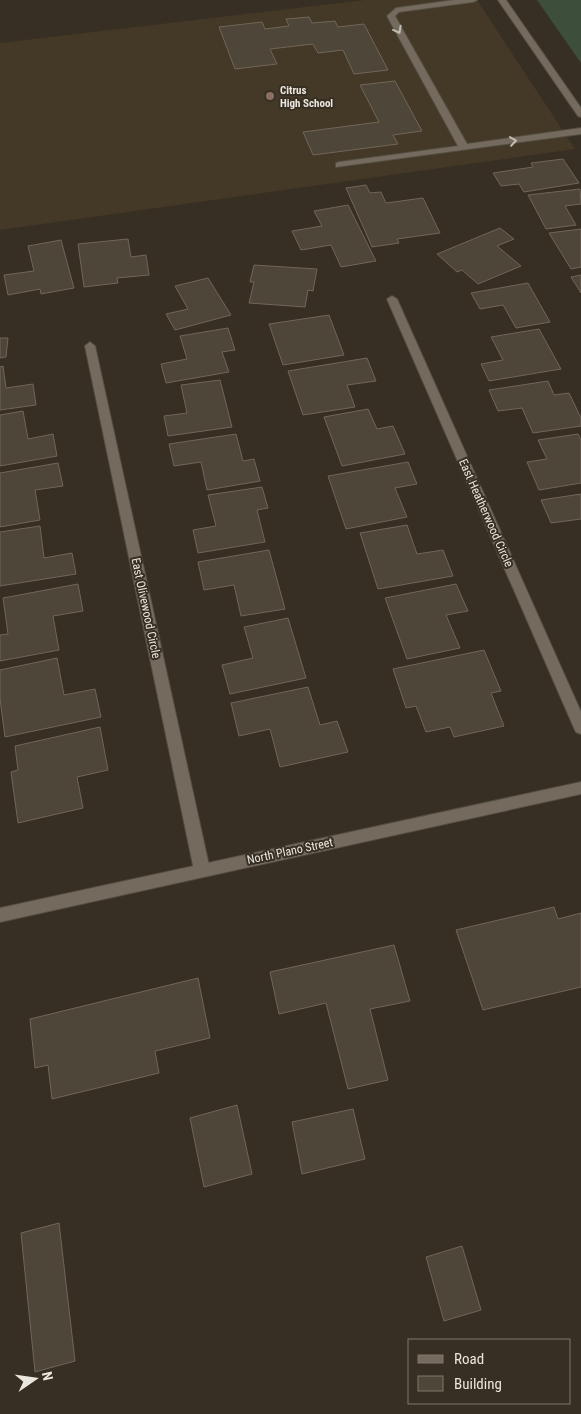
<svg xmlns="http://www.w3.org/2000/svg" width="581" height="1414" font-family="'Roboto Condensed',sans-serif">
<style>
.built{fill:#443826}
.green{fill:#3d4e3a}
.building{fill:#4f463a;stroke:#706659}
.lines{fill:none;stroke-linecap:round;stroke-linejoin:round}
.service-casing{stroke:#534d43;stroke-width:2}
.minor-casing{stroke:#534d43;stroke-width:2}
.tertiary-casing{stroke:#534d43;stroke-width:2}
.service{fill:#746b5e;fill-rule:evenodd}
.minor{fill:#746b5e;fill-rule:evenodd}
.tertiary{fill:#746b5e;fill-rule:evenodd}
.oneway{stroke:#c1bbb1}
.education-dot{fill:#8d6e63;stroke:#372f23;stroke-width:2}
.labels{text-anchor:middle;stroke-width:4;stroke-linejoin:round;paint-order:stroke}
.far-poi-label{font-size:11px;font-weight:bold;fill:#ebe6de;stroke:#372f23;text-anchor:start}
.street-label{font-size:12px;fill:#ebe6de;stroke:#372f23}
</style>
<rect width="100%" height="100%" fill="#372f23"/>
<path class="built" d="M365 0H477L575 149 0 230V43Z"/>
<path class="green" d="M537 0H581V63Z"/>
<path class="building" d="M309 17 312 23 335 21 338 27 364 24 388 70 354 74 343 50 318 53 313 44 270 49 277 64 235 69 219 27 262 22 265 29 289 26 286 19Z
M395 81 422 131 393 135 398 144 313 155 303 132 379 122 360 85Z
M563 159 579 183 524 192 519 184 501 186 493 173 533 167 531 163Z
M366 185 370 193 381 192 386 203 423 198 440 233 397 239 399 243 372 247 346 188Z
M580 189 581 204 565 206 576 225 546 229 528 195Z
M348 205 376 261 341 267 331 245 301 250 292 231 322 226 314 211Z
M500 228 514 239 497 246 521 266 478 284 462 270 457 272 437 254Z
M581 229V267L571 269 549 233Z
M128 239 131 257 146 255 149 275 117 278 118 283 84 287 78 244Z
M61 240 74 288 41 294 40 289 8 295 4 275 34 271 28 246Z
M254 265 317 269 313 291 308 290 305 307 249 303 254 282H250Z
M581 275V293L571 277Z
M208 278 231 315 175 330 166 314 188 309 175 286Z
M528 283 550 322 516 328 503 305 480 309 471 293Z
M329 315 344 355 283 365 269 324Z
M228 328 235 350 222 352 229 372 166 383 161 364 187 359 180 336Z
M539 329 561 369 489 381 481 364 503 360 491 337Z
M0 338H8L6 357 0 358Z
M367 358 376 381 347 385 355 407 303 415 288 371Z
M3 366 6 388 33 384 36 405 0 410V367Z
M220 380 232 427 168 436 164 416 187 413 181 385Z
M548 381 554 395 569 393 581 418V426L533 433 522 408 498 411 489 390Z
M368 409 377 429 393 426 405 454 342 466 324 417Z
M23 411 28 439 53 434 57 456 0 466V415Z
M236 434 243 461 254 459 260 481 207 490 201 462 174 466 169 444Z
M578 434 581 440V483L539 490 527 462 547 459 538 440Z
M408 462 417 484 395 488 407 517 346 529 328 476Z
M58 463 63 486 35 490 40 520 0 527V473Z
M262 487 268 508 257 510 265 542 198 553 193 530 216 526 208 495Z
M581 494V519L551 523 541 500Z
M407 525 417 554 443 550 453 576 378 589 360 533Z
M40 526 44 558 72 553 76 574 0 586V532Z
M269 550 285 609 241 616 234 585 204 590 198 562Z
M78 584 83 611 53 616 59 650 0 661V635L8 634 3 598Z
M456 584 468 611 446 615 460 648 407 659 385 598Z
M288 618 306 678 230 694 222 665 253 658 244 627Z
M484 650 501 691 491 693 504 726 454 737 450 727 426 732 416 706 406 708 393 669Z
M57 658 64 695 95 689 101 717 5 737 0 699V670Z
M308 687 320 725 337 721 348 752 280 767 270 729 239 736 231 703Z
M100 727 108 770 77 777 83 808 18 823 11 772 18 770 15 746Z
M554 907 558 919 581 913V987L483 1010 456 930Z
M394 945 410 1001 370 1009 388 1080 348 1089 326 1003 279 1014 270 972Z
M198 978 210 1038 155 1051 159 1073 52 1099 48 1065 35 1068 30 1019Z
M237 1105 252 1174 204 1187 190 1118Z
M353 1109 365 1159 302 1174 292 1122Z
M59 1223 75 1361 35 1372 21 1233Z
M462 1246 481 1310 444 1321 426 1257Z"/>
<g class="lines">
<g class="service-casing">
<path id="service" d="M454 0H477L473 2 399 12 395 16 467 144 581 128V134L336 167V163L339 162 458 146 387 16 396 8Z"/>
</g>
<g class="minor-casing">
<path id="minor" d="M498 0H506L581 108V117L578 116Z
M392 296 397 299 581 712V734L576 732 574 728 387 299Z
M90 342 95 346 210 870 207 875 202 877 197 875 194 870 85 346Z"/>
</g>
<g class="tertiary-casing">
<path id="tertiary" d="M581 782V794L0 922V908Z"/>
</g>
<use href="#service" class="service"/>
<use href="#minor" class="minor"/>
<use href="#tertiary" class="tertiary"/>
</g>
<defs><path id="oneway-chevron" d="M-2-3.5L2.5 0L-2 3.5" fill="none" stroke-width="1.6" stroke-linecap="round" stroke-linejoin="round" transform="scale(1.25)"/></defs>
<g class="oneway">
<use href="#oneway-chevron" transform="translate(398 30) rotate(61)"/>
<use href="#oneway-chevron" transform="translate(513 141) rotate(-8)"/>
</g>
<circle class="education-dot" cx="270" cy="96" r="5"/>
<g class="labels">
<g class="far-poi-label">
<text x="280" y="94">Citrus<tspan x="280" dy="13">High School</tspan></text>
</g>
<g class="street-label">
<text transform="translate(486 513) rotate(66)" y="4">East Heatherwood Circle</text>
<text transform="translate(146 608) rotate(78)" y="4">East Olivewood Circle</text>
<text transform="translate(290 851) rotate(-12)" y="4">North Plano Street</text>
</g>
</g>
<rect x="408" y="1339" width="162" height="65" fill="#372f23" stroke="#7f786e"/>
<rect x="418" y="1355" width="25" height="8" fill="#746b5e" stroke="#7f786e"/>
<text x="454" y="1364" font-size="15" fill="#ebe6de">Road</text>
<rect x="418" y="1376" width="25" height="15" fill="#4f463a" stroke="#7f786e"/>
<text x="454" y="1389" font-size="15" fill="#ebe6de">Building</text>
<g transform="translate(35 1379) rotate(77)" stroke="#372f23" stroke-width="4" paint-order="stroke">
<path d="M0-4L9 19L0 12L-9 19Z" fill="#ebe6de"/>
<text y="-8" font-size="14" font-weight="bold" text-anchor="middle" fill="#ebe6de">N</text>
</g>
</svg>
